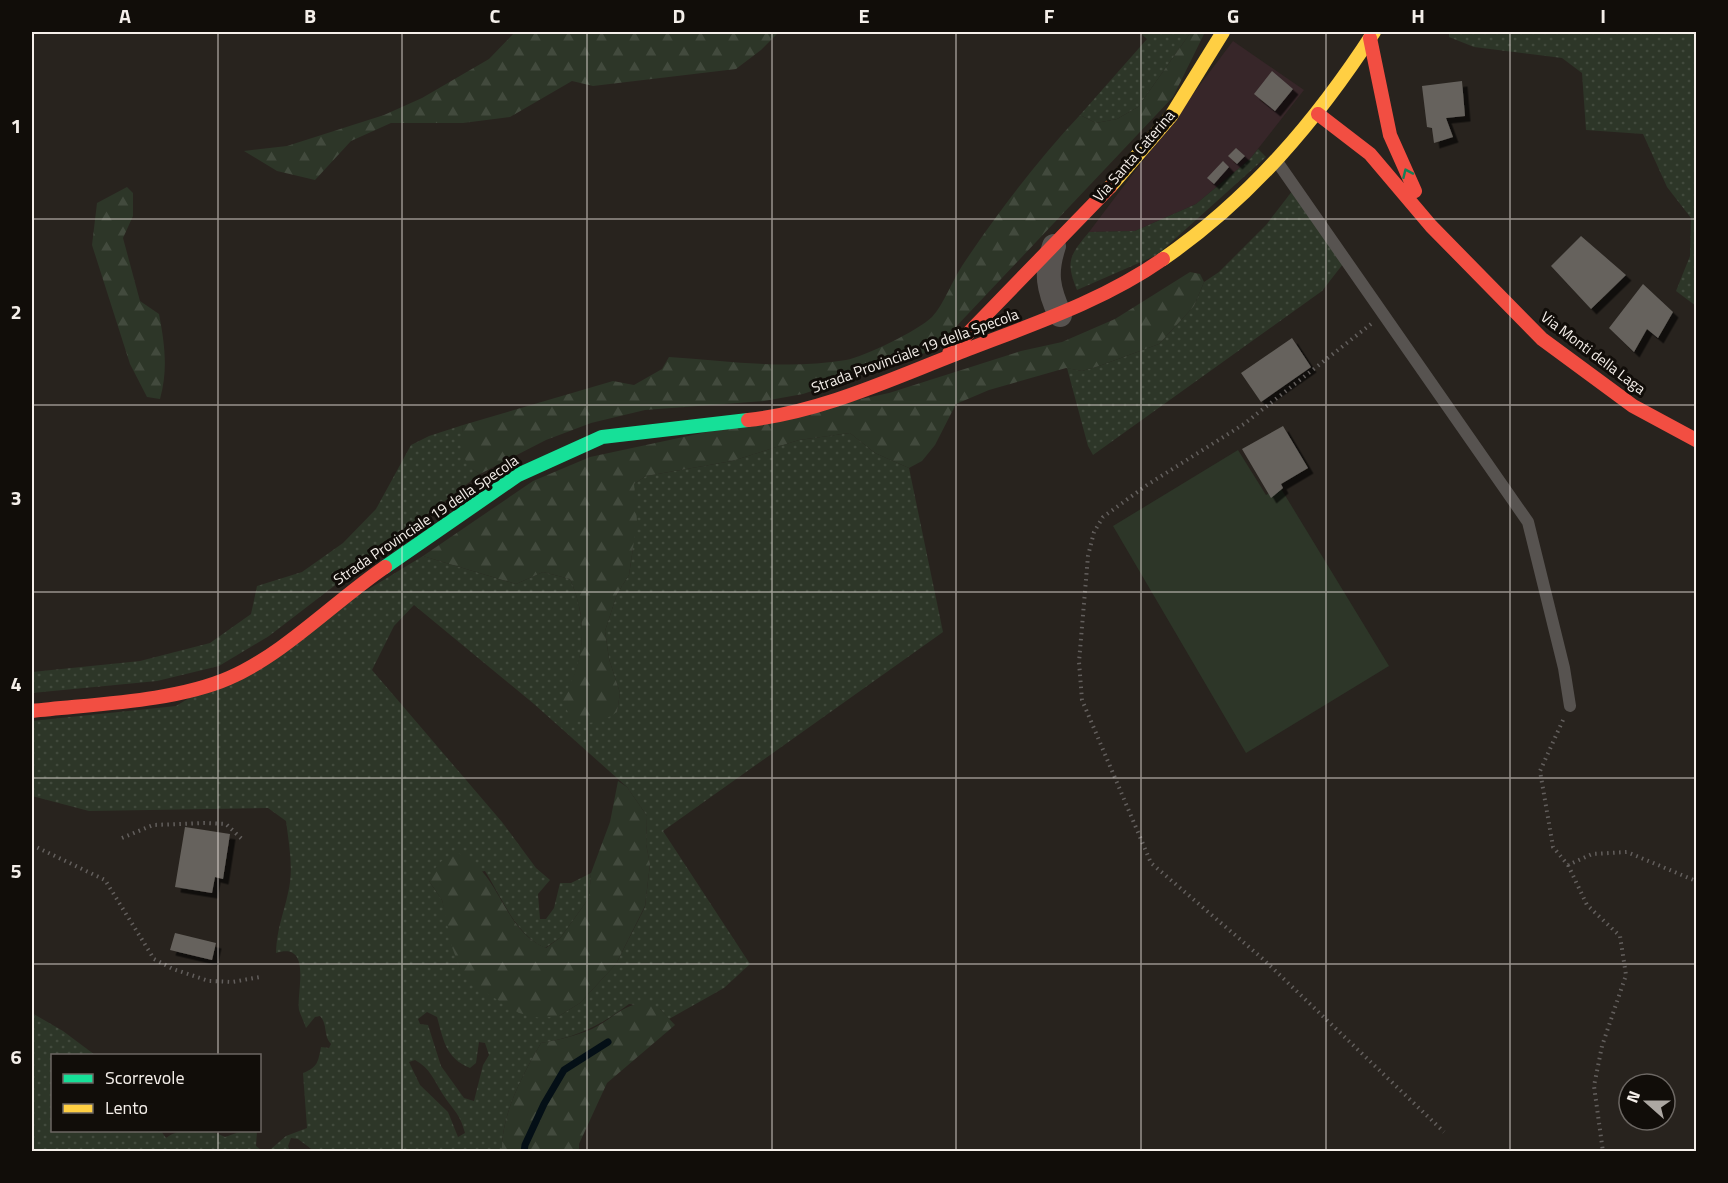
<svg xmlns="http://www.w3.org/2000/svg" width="1728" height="1183" font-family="'Titillium Web',sans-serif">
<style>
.commercial{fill:#372629}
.grass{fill:url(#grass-dots);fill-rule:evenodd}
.forest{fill:url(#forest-firs)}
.garden{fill:#2d3628}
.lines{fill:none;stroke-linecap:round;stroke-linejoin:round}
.stream{stroke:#040f16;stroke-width:7}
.building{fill:#66625d;filter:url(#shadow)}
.path{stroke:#635f5d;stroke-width:4;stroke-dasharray:1.5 4.5;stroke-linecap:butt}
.lane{stroke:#575350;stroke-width:12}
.street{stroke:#575350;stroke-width:24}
.fast{stroke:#16e098;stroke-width:14}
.slow{stroke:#ffcf43;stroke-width:14}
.jam{stroke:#f24e42;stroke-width:14}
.oneway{stroke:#148158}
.grid{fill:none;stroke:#f5efea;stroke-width:1.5;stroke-opacity:0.55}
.labels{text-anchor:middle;stroke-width:6;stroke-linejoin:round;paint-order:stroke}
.street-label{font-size:15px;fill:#f5efea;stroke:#110d09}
.neatline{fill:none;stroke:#f5efea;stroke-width:2}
.grid-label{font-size:20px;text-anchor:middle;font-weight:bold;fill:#f5efea}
</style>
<defs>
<pattern id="grass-dots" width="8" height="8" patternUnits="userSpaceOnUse" patternTransform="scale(1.5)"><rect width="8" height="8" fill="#2d3628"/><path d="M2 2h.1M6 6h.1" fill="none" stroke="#424a3d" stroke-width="1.8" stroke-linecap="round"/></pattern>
<pattern id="forest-firs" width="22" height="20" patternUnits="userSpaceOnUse" patternTransform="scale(1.5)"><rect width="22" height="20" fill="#2d3628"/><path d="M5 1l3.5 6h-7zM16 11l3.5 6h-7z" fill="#424a3d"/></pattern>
<filter id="shadow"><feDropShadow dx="5.5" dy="5.5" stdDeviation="0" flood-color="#0009"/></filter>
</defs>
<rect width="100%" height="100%" fill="#28231e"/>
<path class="commercial" d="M1233 41 1304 90 1250 159 1196 204 1135 231 1089 232Z"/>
<path class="grass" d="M1139 32H1191L1138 107 1117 119 1096 123 1080 115 1147 39Z
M1449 32H1696V306L1676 291 1690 256 1691 218 1667 187 1643 134 1586 130 1582 73 1562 58 1474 47 1449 37Z
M1258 149 1266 157 1157 255 1077 290C1065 261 1070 255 1089 232L1135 231 1196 204 1250 159Z
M1293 190 1343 264 1322 291 1093 455 1088 446 1067 368 1082 371 1099 366 1159 344 1194 306 1204 282 1219 272 1266 225Z
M463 425C461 442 464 465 480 474L269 636 219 666 157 681 32 693V672L140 661 210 643 251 614 257 586 302 572 343 543 376 509 411 445 429 436Z
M850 433 875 453 909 468 943 632 663 831 750 964 724 988 669 1019 660 1009 629 1004C602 1025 575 1038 541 1043 523 1074 501 1115 502 1151H314L298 1139 291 1138 288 1146 290 1151H32V1013L63 1031 95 1055 52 1056V1130L161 1131 166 1138C183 1126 206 1128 225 1137L242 1131H257L256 1146 261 1150 271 1149 286 1136 307 1128 303 1073C318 1067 318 1062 321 1047L329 1048 331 1044C323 1036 328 1024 320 1016L315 1017 306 1028C304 1022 301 1016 299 1010 296 993 313 941 276 953 277 928 283 916 288 893 294 869 289 845 286 821L268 808 89 811 32 796V721L176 706 423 556 516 584 543 572 570 579C588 619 586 661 563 699L617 712 620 693 609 659 605 631 617 594 629 575 633 548 634 484 646 476 732 461 799 440ZM414 605 534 704 627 787 647 816 646 844 650 864 645 907 616 964 580 1003 559 1016 460 968 442 900 429 881 485 871C503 899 514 933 545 948L561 937 589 898 591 873 571 883H560L554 908 546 919H540L538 894 550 880 536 868 502 822 372 670 394 626ZM427 1012 437 1017C443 1038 445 1058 470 1068L476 1063 479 1042 485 1043 489 1055 483 1065 474 1101 464 1098 441 1066 428 1025 420 1024 418 1019ZM415 1060C430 1068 434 1080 442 1093 452 1109 460 1113 465 1133L458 1137 448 1112 420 1085 409 1062Z"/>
<path class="forest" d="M515 32H779L761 50 736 69 593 86 572 81 510 117 463 123H391L351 141 315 180 277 171 244 151 287 146 384 115 422 98 489 59Z
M1191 32H1205L1173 97 934 350 803 394 764 401 645 410 591 423 546 440 480 474C460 462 460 447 463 425L613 381 634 385 662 369 669 357C729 361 787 370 846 360 864 357 919 330 932 317 944 304 952 281 962 266 997 213 1037 161 1080 115L1096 123 1117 119 1138 107Z
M127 187 133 193V216L123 238 140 301 159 314C165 345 168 370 160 399L147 397 130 364 92 245 97 203Z
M1190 272 1200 274 1204 282 1194 306 1159 344 1099 366 1082 371 1066 368 989 390 956 404 935 445 922 461 909 468 875 453 850 433 799 440 732 461 646 476 634 484 637 521 629 575 617 594 605 631 609 659 620 693 617 712C600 723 590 726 571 719L562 699C586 661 588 619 570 579L543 572 516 584 423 556 533 481 590 457 889 393 1021 351 1062 342 1115 319Z
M618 781 627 787 647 816 646 844 650 864 645 906 616 964 580 1003 559 1016 540 1018 519 1013 470 983 460 968 452 947 442 900 429 881C435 865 442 858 458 853 502 873 501 929 546 948L561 937 589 898 591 873 610 822Z
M647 1002 660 1009 675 1025 607 1083 579 1144V1151H502C501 1115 523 1074 541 1043 559 1040 575 1036 592 1029 614 1018 621 1005 647 1002Z"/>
<path class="garden" d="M1238 450 1266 495 1280 487 1389 666 1246 753 1113 526Z"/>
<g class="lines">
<path class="stream" d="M524 1152 525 1145 544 1104 564 1070 608 1042"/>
</g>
<path class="building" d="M1272 71 1293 89 1275 111 1254 94Z
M1462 81 1465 116 1446 118 1453 137 1434 143 1432 128 1427 127 1422 86Z
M1236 148 1245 156 1237 164 1228 156Z
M1223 161 1229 167 1214 184 1207 178Z
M1581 236 1626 275 1591 309 1551 266Z
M1643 284 1673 312 1658 338 1647 329 1634 352 1609 328Z
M1292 338 1311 367 1261 402 1241 373Z
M1283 426 1308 468 1281 484 1283 488 1271 498 1242 449Z
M185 827 230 834 223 879 215 877 212 893 175 887Z
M175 933 216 943 212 960 170 950Z"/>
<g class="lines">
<path class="path" d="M1371 324 1244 424 1147 485 1103 517 1094 532 1088 556 1079 662 1082 700 1151 863 1263 959 1444 1132
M1563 720 1540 771 1553 847 1568 865 1592 854 1627 852 1696 881
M122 838 153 825 204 823 226 824 244 841
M32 845 105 880 154 959 173 969 209 981 232 982 260 977
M1568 865 1587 905 1620 936 1626 975 1602 1046 1594 1086 1603 1152"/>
<path class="lane" d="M1278 163 1528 522 1564 668 1570 706"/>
<path class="street" d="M1054 246C1045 273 1048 289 1060 315"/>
<path class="fast" d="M385 567 518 475 602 437 748 420"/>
<path class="slow" d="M1110 187 1171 116 1223 32
M1163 259C1250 199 1317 120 1374 32"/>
<path class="jam" d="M1370 38 1390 135 1415 191
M1318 114 1370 154 1431 226 1542 339 1633 406 1696 440
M949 353 1110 187
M748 420C820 412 889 380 956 354 1027 326 1100 303 1163 259
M32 711C92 704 174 702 229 678 283 655 335 601 385 567"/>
</g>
<defs><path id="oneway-chevron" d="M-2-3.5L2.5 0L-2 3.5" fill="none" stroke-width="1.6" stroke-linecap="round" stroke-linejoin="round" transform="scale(1.5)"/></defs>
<use class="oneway" href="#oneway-chevron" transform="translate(1407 173) rotate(-114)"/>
<path class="grid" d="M218 32V1056M402 32V1152M587 32V1152M772 32V1152M956 32V1152M1141 32V1152M1326 32V1152M1510 32V1152M32 219H1696M32 405H1696M32 592H1696M32 778H1696M32 964H1696M218 1130V1152"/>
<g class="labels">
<g class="street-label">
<text transform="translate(1134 156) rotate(-49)" y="5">Via Santa Caterina</text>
<text transform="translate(915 351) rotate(-20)" y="5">Strada Provinciale 19 della Specola</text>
<text transform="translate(1593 353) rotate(37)" y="5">Via Monti della Laga</text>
<text transform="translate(426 520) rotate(-34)" y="5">Strada Provinciale 19 della Specola</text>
</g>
</g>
<rect width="1728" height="1183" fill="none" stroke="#110d09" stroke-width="66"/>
<rect x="51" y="1054" width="210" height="78" fill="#110d09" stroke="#6c6763" stroke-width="1.5"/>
<rect x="63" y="1074" width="30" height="9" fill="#16e098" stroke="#6c6763" stroke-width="1.5"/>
<text x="105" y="1084" font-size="18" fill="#f5efea">Scorrevole</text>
<rect x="63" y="1104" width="30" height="9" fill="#ffcf43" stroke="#6c6763" stroke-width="1.5"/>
<text x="105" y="1114" font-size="18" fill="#f5efea">Lento</text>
<g transform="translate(1647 1102) rotate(291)"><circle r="28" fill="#110d09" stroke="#6c6763" stroke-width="1.5"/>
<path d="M0-4.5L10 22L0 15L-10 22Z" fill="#ada8a3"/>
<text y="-9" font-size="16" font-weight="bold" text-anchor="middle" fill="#f5efea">N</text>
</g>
<rect x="33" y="33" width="1662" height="1117" class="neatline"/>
<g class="grid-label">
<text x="125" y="23">A</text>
<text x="310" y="23">B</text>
<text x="495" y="23">C</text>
<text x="679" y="23">D</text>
<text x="864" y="23">E</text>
<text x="1049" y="23">F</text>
<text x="1233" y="23">G</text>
<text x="1418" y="23">H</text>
<text x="1603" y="23">I</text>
<text x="16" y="133">1</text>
<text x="16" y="319">2</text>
<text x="16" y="505">3</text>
<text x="16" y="691">4</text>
<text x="16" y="878">5</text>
<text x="16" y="1064">6</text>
</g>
</svg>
